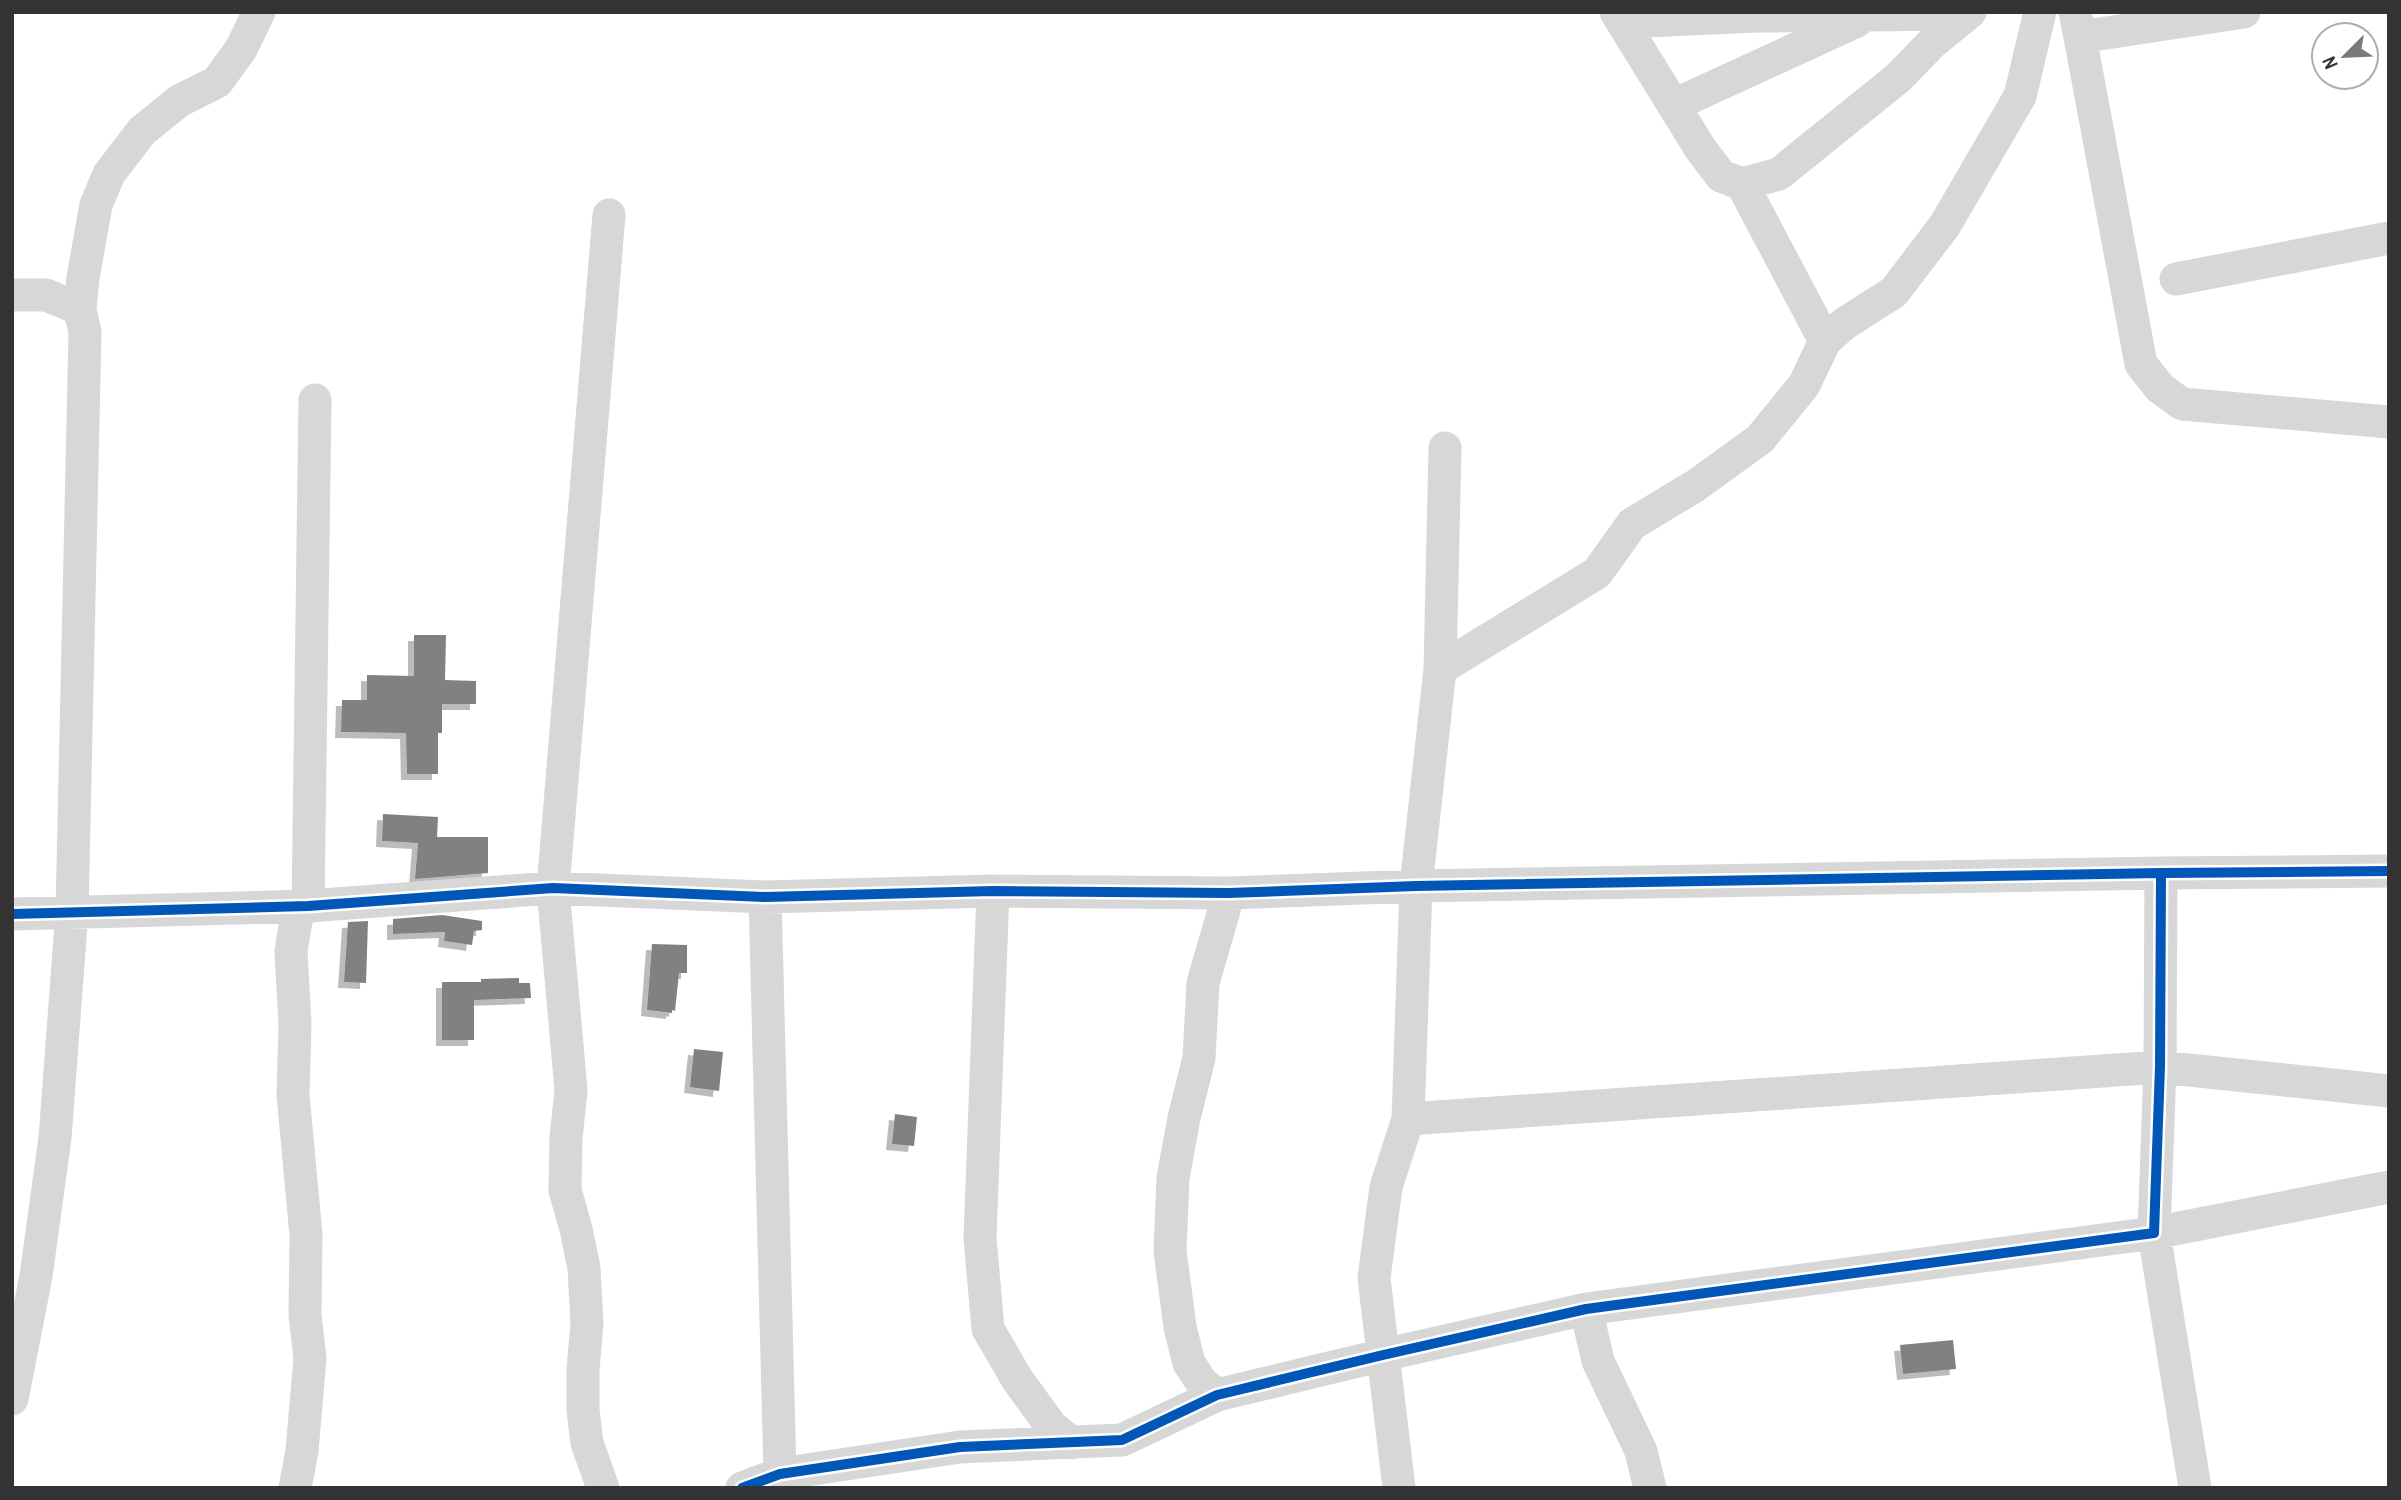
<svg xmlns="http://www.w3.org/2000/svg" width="2401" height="1500" font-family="'Archivo Narrow',sans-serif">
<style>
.building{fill:#818181;filter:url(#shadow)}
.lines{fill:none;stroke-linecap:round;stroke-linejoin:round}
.minor{stroke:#d7d7d7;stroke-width:33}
.cycleway-casing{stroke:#fff;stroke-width:15}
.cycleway{stroke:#0057b8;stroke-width:10}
</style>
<defs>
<filter id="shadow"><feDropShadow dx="-6" dy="6" stdDeviation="0" flood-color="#0004"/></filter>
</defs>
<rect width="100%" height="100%" fill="#fff"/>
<path class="building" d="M414 635H446L445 680 476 681V704H442V733H438V774H407L406 733 341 732 342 700H367V675L414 676Z
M383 814 438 817 437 837H488V873L415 879 418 843 382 841Z
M442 915 482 921V930L474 931 472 945 444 941 445 932 393 934V919Z
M368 921 366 983 344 982 348 922Z
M652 944 687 945V973H679L675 1011 672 1010V1013L647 1010Z
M519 978V983H530L531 998 474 1000V1040H442V982H481V979Z
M694 1049 723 1052 719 1091 690 1087Z
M895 1114 917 1117 914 1146 892 1144Z
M1953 1340 1956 1369 1903 1374 1900 1345Z"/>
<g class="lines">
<path class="minor" d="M1616 12 1700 148 1721 176 1742 184 1779 174 1898 78 1932 43 1970 12
M2075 12 2080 37 2244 12
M1622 22 1757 16 1967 14
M2080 37 2141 364 2160 388 2182 404 2389 422
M1674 105 1857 21
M1742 184 1825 341
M2176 279 2389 238
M12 295H46L80 309
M1440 669 1597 573 1632 524 1695 486 1760 439 1804 385 1825 341 1844 324 1894 292 1945 225 2020 96 2040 12
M993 891 980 1238 988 1329 1017 1379 1051 1426 1072 1443
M765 897 780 1474
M12 914 308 906 553 888 765 897 993 891 1229 893 1416 886 2161 873 2389 871
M1408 1119 2160 1067 2389 1091
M1586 1309 1598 1361 1641 1451 1650 1488
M1217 1395 1202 1383 1189 1363 1180 1327 1170 1251 1173 1178 1184 1118 1199 1058 1203 983 1229 893
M12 1399 36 1276 55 1138 72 911 85 332 80 309 83 278 96 205 109 174 142 131 179 101 217 82 241 49 259 12
M295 1488 302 1451 310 1358 305 1315 306 1235 293 1095 295 1024 291 951 297 915 308 906 315 400
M603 1488 587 1443 583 1410V1370L587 1323 584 1268 576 1229 565 1190 566 1138 571 1090 553 888 609 215
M742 1488 780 1474 960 1447 1122 1440 1217 1395 1383 1355 1586 1309 2154 1233 2160 1067 2161 873
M1399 1488 1374 1278 1386 1187 1408 1119 1416 886 1440 669 1445 448
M2195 1488 2154 1233 2389 1187"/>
<g class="cycleway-casing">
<path id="cycleway" d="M12 914 308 906 553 888 765 897 993 891 1229 893 1416 886 2161 873 2389 871
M742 1488 780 1474 960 1447 1122 1440 1217 1395 1383 1355 1586 1309 2154 1233 2160 1067 2161 873"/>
</g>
<use href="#cycleway" class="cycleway"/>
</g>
<rect width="2401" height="1500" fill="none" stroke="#333333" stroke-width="28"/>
<g transform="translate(2345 56) rotate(246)"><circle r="33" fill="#ffffff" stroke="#adadad" stroke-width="2"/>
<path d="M0-5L12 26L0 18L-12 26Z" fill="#7a7a7a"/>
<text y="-10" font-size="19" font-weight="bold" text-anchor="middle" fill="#333333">N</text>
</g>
</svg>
